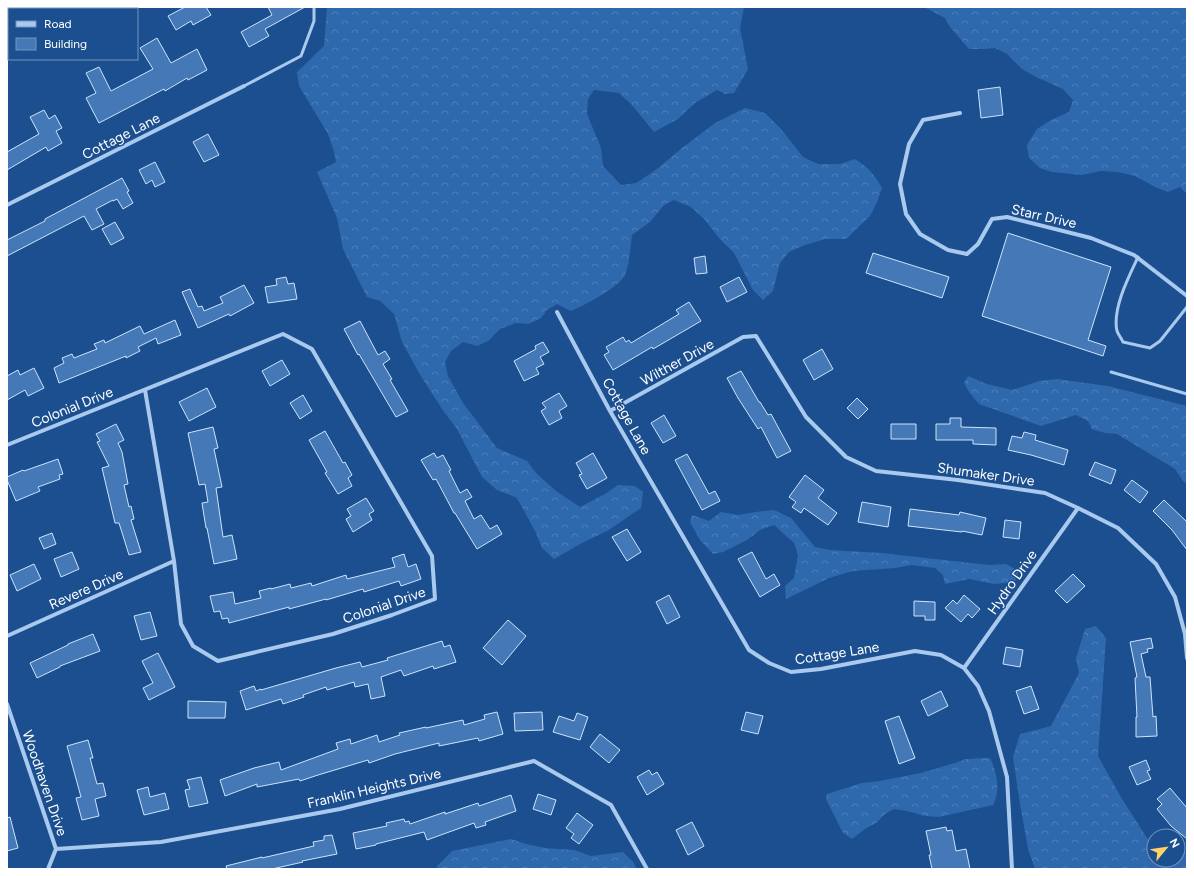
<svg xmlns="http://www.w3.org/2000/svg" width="1194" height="876" font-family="Figtree,sans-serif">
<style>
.forest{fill:url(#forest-crowns)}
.building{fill:#4478b7;stroke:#cfe3fa}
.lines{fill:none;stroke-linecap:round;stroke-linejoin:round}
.service{stroke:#a9c9ee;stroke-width:3}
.minor{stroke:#a9c9ee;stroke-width:4}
.labels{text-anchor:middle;stroke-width:3;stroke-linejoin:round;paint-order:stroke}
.street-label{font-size:14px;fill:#fff;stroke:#1b4f8f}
</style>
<defs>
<pattern id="forest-crowns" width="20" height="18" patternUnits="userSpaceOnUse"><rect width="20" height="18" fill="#2e69ad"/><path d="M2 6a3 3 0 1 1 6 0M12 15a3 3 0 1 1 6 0" fill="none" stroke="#4d80b9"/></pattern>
</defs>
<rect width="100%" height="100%" fill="#1b4f8f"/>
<path class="forest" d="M327 7H744L740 28 748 69 734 93 725 94 717 90 695 103 678 119 654 132 631 104 619 93 594 90 588 99 587 114 601 148 603 166 621 185 636 183 657 169 682 148 715 123 745 108 765 113 781 129 803 157 818 164H840L855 159C868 167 874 174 882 188L877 202 870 216 846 239H825L805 245 789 252 780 263 773 291 763 300 753 290 734 253 719 238 705 220 691 207 674 200 664 205 650 222 632 235C630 248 630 263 625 275 618 288 585 305 571 311L557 304 547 310 541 318 529 324 516 323 500 329 488 341 477 346 463 342 451 351 445 362 448 376 463 403 497 448 527 461 536 473 556 491 580 507 605 494 618 485 635 486 643 492 641 508 609 530 582 543 554 559 542 548 536 533 517 498 505 493 497 490 482 477 457 429 442 409 419 373 402 342 394 314 380 301 367 297 343 249 337 218 317 172 336 162 334 152 328 134 299 86 297 72 324 46Z
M924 7H1187V194L1180 187 1168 192 1157 188 1135 176 1118 172 1101 171 1082 175 1052 172 1040 168 1029 158 1027 145 1037 129 1051 120 1069 112 1073 100 1063 89 1036 77 1022 69 1007 54 995 48 985 49H969L950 27 945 18Z
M968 376 987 384 1012 390 1039 381 1057 379 1108 386 1187 406V484L1183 481 1175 469 1117 434 1105 433 1092 429 1088 421 1076 415 1041 426 979 404 969 392 964 383Z
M774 510 791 518 815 547 830 550 881 553 989 565 1006 564 1019 571 1015 582 994 584 969 579 945 584 943 575 935 568 912 565 895 568 853 571 829 578 786 599 785 586 794 578 798 555 794 543 774 525 760 530 747 540 723 552 713 554 700 540 690 522 692 515 709 521 721 512 738 515 756 512Z
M1096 626 1106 638 1098 756 1122 799 1149 841 1154 843V860H1178V850L1187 853V869H1035L1028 849 1020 804 1013 757 1020 734 1051 726 1079 673 1076 658 1085 629Z
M983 758H990C997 772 1001 790 993 805L939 817 925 816 907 811 894 809 885 814 876 823 865 829 852 839 843 833 826 799 827 794 862 783 880 781 921 773 955 763 966 759Z
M511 839 526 844 545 848 574 850 591 856 623 852 633 862 637 869H438L437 866 452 851Z"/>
<path class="building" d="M185 7H206L211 15 193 25 191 21 176 30 168 16Z
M268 7H305L265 29 269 36 249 47 241 32 272 15Z
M157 38 171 63 197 49 207 70 188 80 187 78 165 91 164 89 99 123 86 98 96 93 86 73 99 67 111 91 153 69 140 48Z
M1000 87 1003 115 981 118 978 90Z
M44 110 49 119 55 115 62 128 56 131 62 143 48 151 46 147 7 170V152L39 134 30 117Z
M208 134 219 155 204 162 193 142Z
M155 162 165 182 155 187 152 180 146 184 139 170Z
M122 178 129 191 127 192 133 203 123 209 117 199 113 201V200L96 209 104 224 92 230 84 216 7 256V240L45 221V219Z
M115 222 124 238 111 245 102 229Z
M1008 233 1111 267 1088 340 1106 346 1103 356 982 316Z
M873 253 949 277 942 298 866 273Z
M705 256 707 273 696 274 694 258Z
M286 277 288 284 294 283 297 299 268 303 265 287 277 285 276 279Z
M739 277 747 292 727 302 720 287Z
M244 285 254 303 230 316 229 314 198 328 182 292 190 289 198 307 202 306 204 311 223 303 220 297Z
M689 302 701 321 653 349 652 347 613 370 604 355 609 352 606 347 623 337 626 342 629 340 631 343 679 314 676 310Z
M175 320 181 335 158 344 156 338 138 347 140 351 126 358V356L59 383 54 368 64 363 62 358 72 354 74 358 97 349 94 344 104 340 105 343 140 326 144 334Z
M360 321 378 355 385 351 390 359 383 364 392 379 390 380 408 411 396 417 359 354 358 355 344 329Z
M543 342 549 352 540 357 544 364 536 368 539 374 524 381 514 361 536 349 535 346Z
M822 349 833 369 814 380 803 360Z
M282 360 290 374 270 386 262 371Z
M34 368 44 388 28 396 25 390 7 400V376L18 370 20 375Z
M741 371 759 402H760L768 415 771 414 791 451 777 458 761 427 758 429 738 398 727 378Z
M207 388 216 407 189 421 179 402Z
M559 393 567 406 559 411 562 418 549 425 541 411 546 408 542 403Z
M303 395 312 411 300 419 290 403Z
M857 398 868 409 858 419 847 408Z
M664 415 676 436 663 443 651 423Z
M950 418H961V427L996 428V445L973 444V440H936V424H950Z
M116 424 124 440 118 443 122 452 128 484 124 485 129 507 131 506 134 519 131 520 141 552 129 555 119 523H115L102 468 109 466 97 442 100 441 96 434Z
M891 424H916V439H891Z
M213 427 218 448 214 449 222 487 216 488 223 537 232 535 237 559 214 564 207 528H206L202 503 208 502 205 484 199 485 188 433Z
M325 431 343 463 345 462 352 475 348 478 352 486 338 494 325 473 327 472 309 440Z
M1024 432 1036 435 1035 440 1068 450 1064 465 1031 455 1008 450 1012 436 1022 438Z
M434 453 437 458 443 455 451 470 449 471 460 493 467 489 472 497 465 501 474 519 481 515 490 529 497 525 502 534 477 549 455 513H454L436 479 433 480 421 460Z
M593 453 607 478 587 489 579 475 582 474 576 463Z
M687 454 709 494 715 491 720 501 702 510 675 460Z
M58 459 63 474 59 475 60 479 38 487 40 491 16 501 7 480V477L23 470 24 471Z
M1095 462 1116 470 1111 484 1089 475Z
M805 475 824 490 818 498 837 513 828 525 804 508 801 513 792 507 796 502 789 497Z
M1132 480 1148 492 1140 503 1124 490Z
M366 498 374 511 369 514 372 520 353 532 346 519 351 516 347 509Z
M1164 500 1187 522V550L1172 530 1153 511Z
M862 502 891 507 888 527 858 522Z
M910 509 959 515 960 512 986 518 982 535 962 531V532L908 526Z
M1005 520 1021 522 1019 539 1003 537Z
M627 529 641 552 627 561 612 537Z
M52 533 56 544 44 549 39 538Z
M72 552 79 569 61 577 54 559Z
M752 552 766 579 774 574 780 585 760 597 738 559Z
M404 554 408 567 416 564 421 579 401 586 399 581 364 592 363 589 326 600V599L289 609V607L229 623 228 618 222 619 220 611 214 612 210 596 233 592 235 604 261 598 259 591 271 588V589L290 584 291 588 311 583 312 586 346 575 347 579 395 567 392 558Z
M34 564 41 579 17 591 10 575Z
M1073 574 1085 586 1067 603 1055 591Z
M669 595 680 617 667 624 656 602Z
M964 595 980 609 972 618 968 614 961 622 945 608 953 600 957 604Z
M914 601 935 602V620H925V616H914Z
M150 612 157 636 141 640 134 616Z
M508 620 526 636 502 665 483 648Z
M93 634 100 651 60 666V667L37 678 30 663 68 645V644Z
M1151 638 1153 648 1147 649 1148 652 1141 654 1146 677H1150L1153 717 1156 716 1157 736 1136 737V717H1137L1135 678 1137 677 1130 642Z
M442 641 444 647 450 645 456 662 434 669 433 666 404 676 401 670 381 677 385 696 371 699 368 684 355 687 354 682 327 690 326 687 303 695 304 697 283 704 281 699 246 710 240 691 254 686 256 691 261 689V690L336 668 360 662 362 667 388 660 387 658Z
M1006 647 1023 650 1020 667 1003 664Z
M158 653 175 687 149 700 143 688 153 683 142 661Z
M1031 686 1039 709 1024 714 1016 691Z
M941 691 948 706 928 716 921 701Z
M188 701 226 702 225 718H188Z
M497 712 503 734 479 741 478 738 439 746V743L395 754 369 763 368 760 318 775 300 781 299 779 257 787V784L225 796 220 780 254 768 279 762 281 770 338 749 336 743 350 739 351 744 377 735 379 742 400 735 399 733 426 727V728L463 720 464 725 485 719 484 715Z
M542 712 543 730 515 731 514 713Z
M746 712 763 716 758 734 741 730Z
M577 713 588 717 580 740 553 732 559 716 574 721Z
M899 716 915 758 899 764 885 721Z
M600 734 620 750 609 763 590 747Z
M88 740 93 758H90L97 784 103 783 106 796 95 799 99 816 82 820 76 798 81 797 67 746Z
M1146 760 1150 770 1147 771 1151 779 1137 785 1129 767Z
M649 770 652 775 657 772 664 784 647 795 637 777Z
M201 777 208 803 189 807 185 790 190 789 187 780Z
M148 787 150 797 165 793 169 809 144 815 137 790Z
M1170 788 1187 808V839L1171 826 1157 809 1162 804 1157 799Z
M538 794 556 800 551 815 533 809Z
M511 795 516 811 485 822 486 825 476 828 474 823 427 840 424 832 376 844V845L356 849 353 833 387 826 386 823 404 819 405 822 409 821 410 824 445 812V814L478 803 479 806Z
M577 813 593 825 579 844 571 838 574 834 566 828Z
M10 817 18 848 7 851V818Z
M692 822 704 846 688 855 676 830Z
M946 827 947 831 952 830 956 851 966 849 970 869H932L929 855H931L926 831Z
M332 835 337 854 302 861 303 862 272 869H227L226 866 262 857V858L314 846 313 842 324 840V836Z"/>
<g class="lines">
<path class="service" d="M244 86 301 56 314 21V7
M1138 257C1129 276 1112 309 1117 331 1118 334 1121 338 1123 342L1150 348 1160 341 1187 307
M1111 372 1187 394"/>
<path class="minor" d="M960 113 923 120 909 144 900 184 906 214 920 234 948 250 967 254 978 244 992 219 1007 217 1091 238 1134 255 1187 296
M7 205 244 86
M557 312 610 411 749 650 769 663 791 672 821 669 915 651 941 655 964 668 978 686 989 711 1007 777 1012 869
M610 411 743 337 756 336 806 417 846 457 876 471 958 480 1045 493 1078 508 1118 528 1156 564 1175 597 1185 634 1187 658
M7 445 283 334 312 349 432 556 435 599 392 615 333 634 218 661 193 646 181 624 174 561 145 390
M7 636 174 561
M964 668 1078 508
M7 704 56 849 48 869
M56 849 161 842 340 809 534 761 611 805 647 869"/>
</g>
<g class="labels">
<g class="street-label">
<text transform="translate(121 136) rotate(-27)" y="5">Cottage Lane</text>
<text transform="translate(1044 216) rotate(13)" y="5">Starr Drive</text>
<text transform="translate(677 362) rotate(-29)" y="5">Wilther Drive</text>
<text transform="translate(72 407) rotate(-22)" y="5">Colonial Drive</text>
<text transform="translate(627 416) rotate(61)" y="5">Cottage Lane</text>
<text transform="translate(986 474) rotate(8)" y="5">Shumaker Drive</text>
<text transform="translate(1012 582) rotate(-55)" y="5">Hydro Drive</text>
<text transform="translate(86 589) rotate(-24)" y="5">Revere Drive</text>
<text transform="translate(384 605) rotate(-19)" y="5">Colonial Drive</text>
<text transform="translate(837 653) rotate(-9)" y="5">Cottage Lane</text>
<text transform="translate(45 783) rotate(71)" y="5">Woodhaven Drive</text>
<text transform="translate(374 788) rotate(-13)" y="5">Franklin Heights Drive</text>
</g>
</g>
<rect width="1194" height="876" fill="none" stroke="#ffffff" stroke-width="16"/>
<rect x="8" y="8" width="130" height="52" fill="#1b4f8f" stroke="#7695bc"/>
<rect x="16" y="21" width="20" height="6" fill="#a9c9ee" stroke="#7695bc"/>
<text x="44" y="28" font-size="12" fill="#ffffff">Road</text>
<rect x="16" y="38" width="20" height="12" fill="#4478b7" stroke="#7695bc"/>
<text x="44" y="48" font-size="12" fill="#ffffff">Building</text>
<g transform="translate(1166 848) rotate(61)"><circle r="19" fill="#1b4f8f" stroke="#7695bc"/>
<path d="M0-3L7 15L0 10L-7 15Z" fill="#ffd166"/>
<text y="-6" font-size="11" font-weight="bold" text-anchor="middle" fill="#ffffff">N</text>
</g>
</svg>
